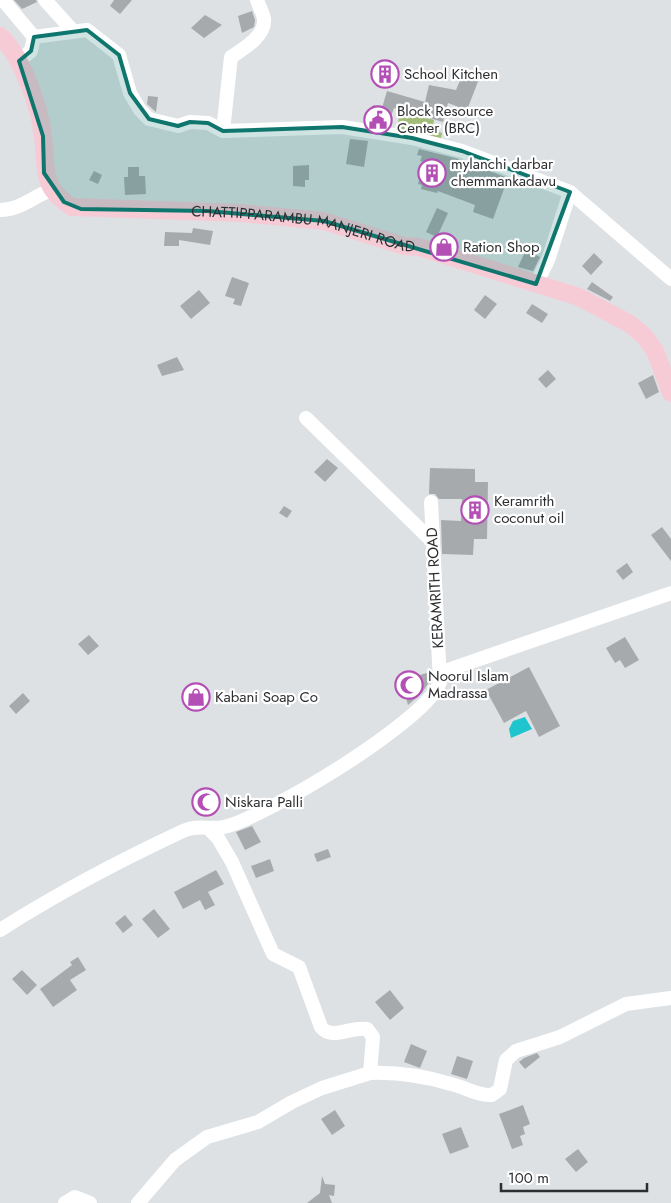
<svg xmlns="http://www.w3.org/2000/svg" width="671" height="1203" font-family="Jost,sans-serif">
<style>
.green{fill:#a1bc78}
.water{fill:#1ec5cf}
.building{fill:#a7aaad}
.lines{fill:none;stroke-linecap:round;stroke-linejoin:round}
.minor{stroke:#fff;stroke-width:14}
.major{stroke:#f7cbd6;stroke-width:18}
.marked{fill:#0f766e;fill-opacity:0.2;stroke:#0f766e;stroke-width:4;stroke-linejoin:round}
.labels{text-anchor:middle;stroke-width:4.5;stroke-linejoin:round;paint-order:stroke}
.poi-label{font-size:15px;fill:#2d2e30;stroke:#fff;text-anchor:start}
.street-label{font-size:15px;fill:#2d2e30;stroke:#fff}
</style>
<rect width="100%" height="100%" fill="#dde1e4"/>
<path class="green" d="M400 111 434 120 432 129 442 133 441 138 397 130Z"/>
<path class="water" d="M525 717 532 729 511 738 509 729 513 721Z"/>
<path class="building" d="M14 0H36L37 2 22 9Z
M114 0H132L120 14 110 6Z
M252 11 255 20 254 27 242 33 238 16Z
M205 15 222 25 204 38 191 28Z
M382 65 393 69 388 82 377 78Z
M463 73 479 79 467 110 448 103 443 122 394 108 390 119 378 116 375 123 367 122 373 105 382 108 387 91 425 102 429 85 456 90Z
M148 96 158 97 156 112 147 104Z
M350 139 368 141 364 167 346 164Z
M419 149 455 158 508 178 493 219 473 212 475 205 438 191 437 193 421 189 422 185 418 184 424 162 420 161 422 156 417 155Z
M309 165V180H305V187L293 186V166Z
M128 167H139V176H145L146 194 125 195 124 177H128Z
M94 171 102 175 98 184 89 180Z
M437 208 448 213 437 237 426 232Z
M193 228 213 231 210 245 179 240V246H164L165 232 192 233Z
M526 250 540 257 533 271 518 267Z
M594 253 603 262 591 275 582 266Z
M232 277 249 283 241 306 233 304 235 299 225 296Z
M592 282 613 297 610 301 587 289Z
M199 290 210 303 191 319 180 306Z
M485 295 497 304 485 319 474 310Z
M532 304 548 314 542 323 526 313Z
M177 357 184 370 162 376 157 365Z
M548 370 556 379 546 388 538 379Z
M653 375 659 392 646 399 638 383Z
M327 459 338 468 325 482 314 472Z
M430 468 475 469V482H488L487 539H474L473 555 442 554 441 520 461 521 462 499H439L435 494H429Z
M284 506 292 511 287 518 279 513Z
M662 527 671 539V561L651 535Z
M627 563 633 572 623 580 616 571Z
M89 635 99 646 88 655 78 644Z
M625 637 639 660 625 668 620 660 615 663 606 648Z
M529 667 560 726 539 737 526 711 504 723 486 690Z
M427 673 429 682 422 693 408 705 401 680Z
M194 687 205 702 197 708 186 692Z
M23 693 30 701 16 714 9 706Z
M252 826 261 842 245 850 236 832Z
M328 849 331 857 317 862 314 854Z
M270 859 274 871 256 878 251 866Z
M216 870 224 884 208 892 215 905 205 910 200 900 183 909 174 892Z
M154 909 170 929 158 938 142 919Z
M125 915 133 925 123 933 115 923Z
M78 957 86 970 70 980 77 990 53 1007 40 989 72 965 70 962Z
M22 970 37 985 27 995 12 979Z
M390 990 404 1008 390 1020 375 1002Z
M411 1044 427 1051 420 1068 404 1062Z
M537 1053 540 1057 525 1069 519 1062 524 1058Z
M457 1056 473 1061 467 1079 451 1074Z
M523 1105 530 1124 523 1127 525 1134 520 1136 523 1145 512 1149 499 1114Z
M335 1110 345 1126 332 1135 321 1119Z
M461 1127 469 1147 450 1154 442 1134Z
M578 1149 588 1162 576 1172 565 1159Z
M322 1176 325 1184 335 1185 334 1196 329 1195 332 1203H307L320 1193Z"/>
<g class="lines">
<path class="minor" d="M3 0 34 37
M45 0 74 32
M34 37 87 30 119 55 130 93 140 110 149 119 178 126 190 122 208 123 223 131
M19 61 31 51 34 37
M223 131 342 127 412 138 462 151 570 192 671 279
M223 131 231 57C243 49 266 36 264 19 263 13 259 6 257 0
M0 210C22 210 34 195 54 189
M536 284 548 260 570 192
M306 418 433 542
M439 673 671 593
M0 930C58 893 121 860 183 831 197 824 209 830 224 827 266 817 427 721 440 682L431 502
M370 1073C398 1072 424 1076 451 1084 465 1087 478 1096 492 1095L500 1089 506 1060 516 1051 560 1037 626 1004 671 998
M65 1203 75 1197 90 1203
M138 1203 175 1160 207 1137 258 1122 292 1102 322 1088 370 1073 373 1037 367 1029C351 1026 332 1041 321 1027L299 967 273 954 232 862 218 838 208 828"/>
<path class="major" id="s1" d="M0 36C22 56 40 108 43 137 47 169 40 187 72 207L240 213 324 221 404 246 419 247 579 297 630 324 645 337 655 351 671 393"/>
</g>
<path class="marked" d="M87 30 119 55 130 93 149 119 178 126 190 122 208 123 223 131 342 127 412 138 462 151 570 192 536 284 324 221 207 211 81 209 64 202 44 173 43 136 19 61 31 51 34 37Z"/>
<defs>
<g id="building-ring" transform="scale(1.4375)"><circle r="9.5" fill="#fff" stroke="#b34fb5" stroke-width="1.5"/><path d="M-4-6H4V6H1V3H-1V6H-4ZM-2.5-4.3h1.7v1.8h-1.7ZM.8-4.3h1.7v1.8H.8ZM-2.5-1h1.7V.8h-1.7ZM.8-1h1.7V.8H.8Z" fill="#b34fb5"/></g>
<g id="civic-ring" transform="scale(1.4375)"><circle r="9.5" fill="#fff" stroke="#b34fb5" stroke-width="1.5"/><path d="M-.6-6.5H3V-4.5H.6V-3L4-1V1h2V6H-6V1h2V-1L-.6-3ZM-1.2 2.5V6h2.4V2.5Z" fill="#b34fb5"/></g>
<g id="shop-ring" transform="scale(1.4375)"><circle r="9.5" fill="#fff" stroke="#b34fb5" stroke-width="1.5"/><path d="M-5-2.5h2.3a2.7 3.5 0 0 1 5.4 0H5L5.5 6h-11ZM-1.5-2.5h3a1.5 2.3 0 0 0-3 0Z" fill="#b34fb5"/></g>
<g id="mosque-ring" transform="scale(1.4375)"><circle r="9.5" fill="#fff" stroke="#b34fb5" stroke-width="1.5"/><path d="M3.5-4.9A6 6 0 1 0 3.5 4.9A5 5 0 1 1 3.5-4.9Z" fill="#b34fb5"/></g>
</defs>
<g fill-rule="evenodd">
<use href="#building-ring" x="385" y="74"/>
<use href="#civic-ring" x="378" y="120"/>
<use href="#building-ring" x="432" y="173"/>
<use href="#shop-ring" x="444" y="247"/>
<use href="#building-ring" x="475" y="510"/>
<use href="#mosque-ring" x="409" y="685"/>
<use href="#shop-ring" x="196" y="697"/>
<use href="#mosque-ring" x="206" y="802"/>
</g>
<g class="labels">
<g class="poi-label">
<text x="404" y="79">School Kitchen</text>
<text x="397" y="116">Block Resource<tspan x="397" dy="17">Center (BRC)</tspan></text>
<text x="451" y="169">mylanchi darbar<tspan x="451" dy="17">chemmankadavu</tspan></text>
<text x="463" y="252">Ration Shop</text>
<text x="494" y="506">Keramrith<tspan x="494" dy="17">coconut oil</tspan></text>
<text x="428" y="681">Noorul Islam<tspan x="428" dy="17">Madrassa</tspan></text>
<text x="215" y="702">Kabani Soap Co</text>
<text x="225" y="807">Niskara Palli</text>
</g>
<g class="street-label">
<text dy="5" stroke="none"><textPath href="#s1" startOffset="425">CHATTIPPARAMBU MANJERI ROAD</textPath></text>
<text transform="translate(435 588) rotate(-93)" y="5">KERAMRITH ROAD</text>
</g>
</g>
<path d="M501 1183v8h146v-8" fill="none" stroke="#2d2e30" stroke-width="2.5"/>
<text x="508" y="1183" font-size="15" fill="#2d2e30" stroke="#ffffff" stroke-width="4" paint-order="stroke">100 m</text>
</svg>
